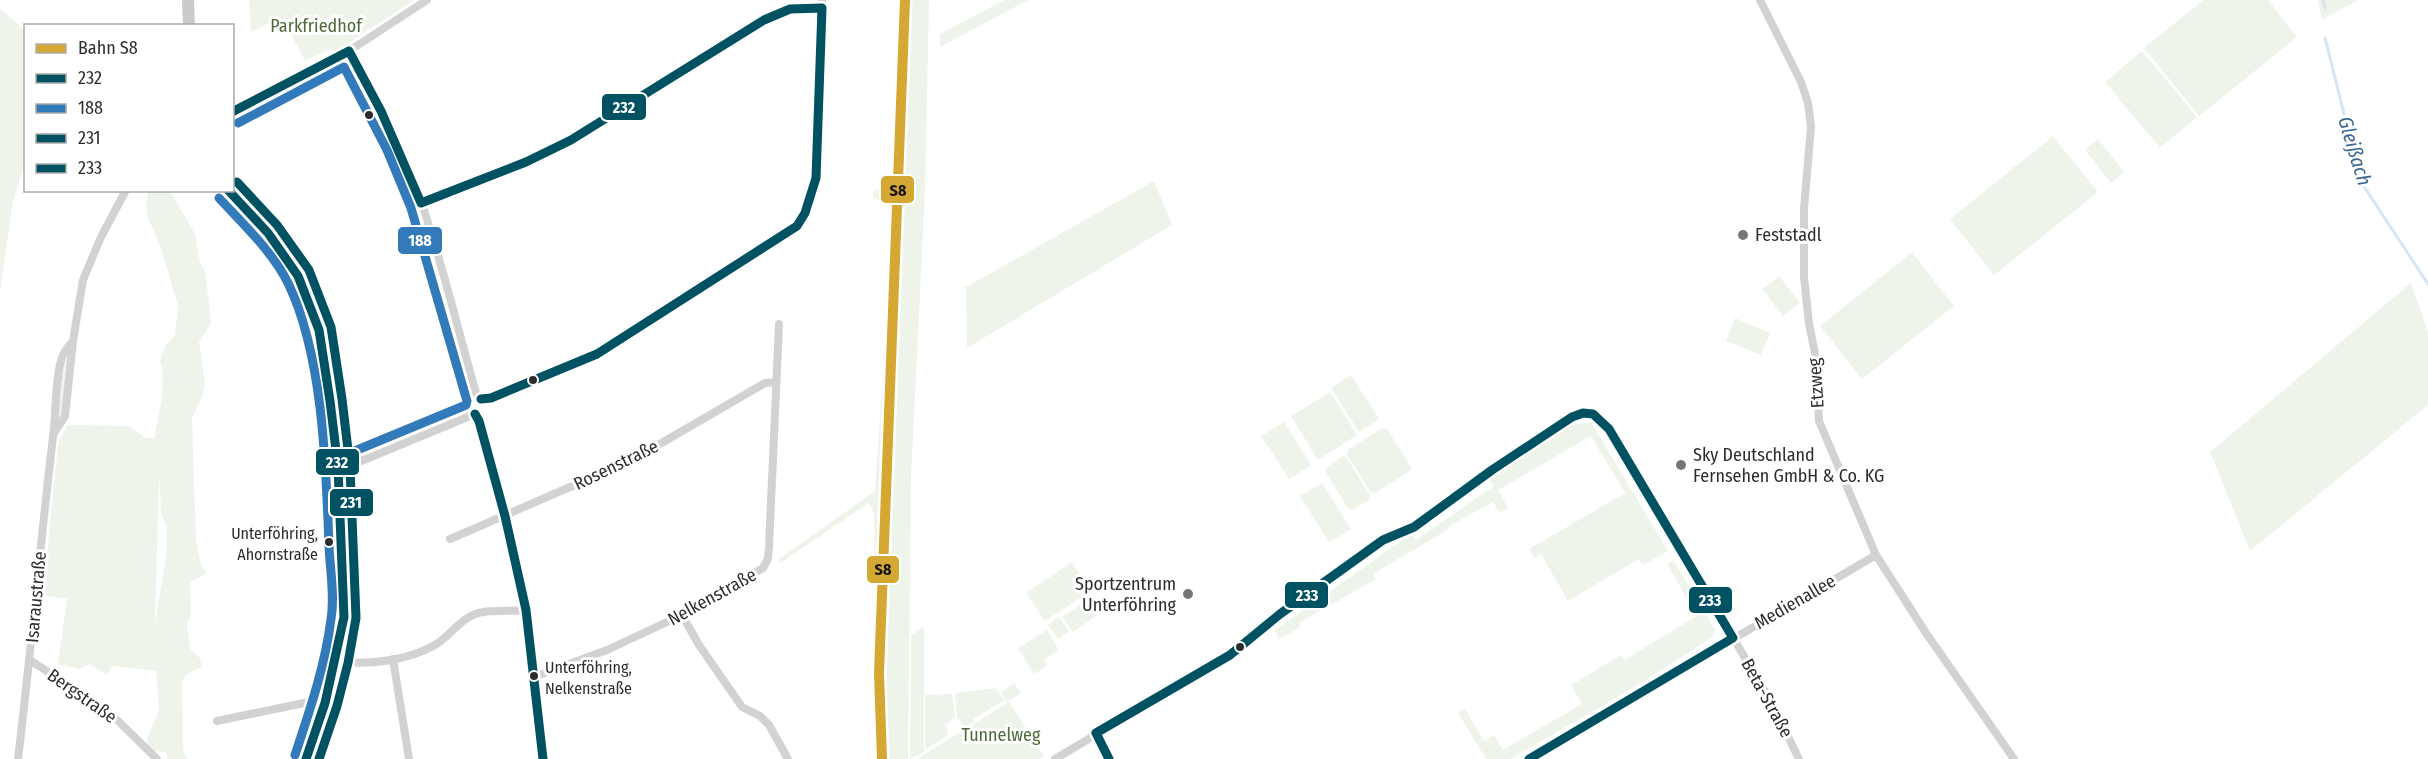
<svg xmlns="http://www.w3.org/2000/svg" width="2428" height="759" font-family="'Fira Sans Condensed',sans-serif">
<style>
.green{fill:#eff4eb;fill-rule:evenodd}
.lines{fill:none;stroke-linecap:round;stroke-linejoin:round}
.stream{stroke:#d7e5f2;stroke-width:3}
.minor{stroke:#d2d2d2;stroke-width:8}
.secondary{stroke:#cbcbcb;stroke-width:12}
.bus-1-casing{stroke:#fff;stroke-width:14}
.bus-2-casing{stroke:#fff;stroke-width:14}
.bus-3-casing{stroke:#fff;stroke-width:14}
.bus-4-casing{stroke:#fff;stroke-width:14}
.bus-1{stroke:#005262;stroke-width:9}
.bus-2{stroke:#327ab9;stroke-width:9}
.bus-3{stroke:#005262;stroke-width:9}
.bus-4{stroke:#005262;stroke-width:9}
.rail-1-casing{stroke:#fff;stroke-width:15}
.rail-1{stroke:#d5a833;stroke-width:10}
.bus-dot{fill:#2d2d2d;stroke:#fff;stroke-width:2}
.poi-dot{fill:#767676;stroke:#fff;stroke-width:2}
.labels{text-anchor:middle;stroke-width:6;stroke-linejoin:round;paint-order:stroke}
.bus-label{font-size:16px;fill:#2d2d2d;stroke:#fff;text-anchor:end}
.park-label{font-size:18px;fill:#4c6a3a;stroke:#fff}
.poi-label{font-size:18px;fill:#2d2d2d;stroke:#fff;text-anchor:start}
.street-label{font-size:18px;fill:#2d2d2d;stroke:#fff}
.water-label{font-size:20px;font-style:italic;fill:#3a6791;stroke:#fff}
.line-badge{stroke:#fff;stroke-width:2}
.badge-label{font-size:16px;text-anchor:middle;font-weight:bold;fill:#fff}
.pale-badge-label{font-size:16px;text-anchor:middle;font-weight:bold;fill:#111}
</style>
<rect width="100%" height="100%" fill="#fff"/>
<path class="green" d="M249 0H414L334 53 331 48 305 61 287 27 275 33 269 23 251 32Z
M898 0H929L925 192 911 478 908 759H877L874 514 869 503 780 563 779 559 875 491 889 278Z
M1004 0H1028L940 47V34Z
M2203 0H2268L2297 37 2199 116 2144 48Z
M2318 0H2358L2322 20Z
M0 8 26 32 25 162 13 202 0 293Z
M2142 51 2197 117 2160 148 2105 82Z
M2053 136 2098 192 1994 275 1950 219Z
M2098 139 2124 172 2111 183 2085 150Z
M1154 181 1172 225 967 348 966 287Z
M887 185 888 194 880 201 874 198 873 192Z
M148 191H170L195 234 200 262 205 272 210 311 211 323 199 342 205 382 202 397 192 418 196 539 201 564 207 574 190 582 191 615 187 625 190 649 200 658 202 667 186 674 182 683 183 749 187 759H168L166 752 153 751 149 747 147 739 159 710 156 671 113 666 106 675 90 664 79 669 58 664 67 599 43 595 58 444 67 425 129 426 146 438H154L162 397 163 374 160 361 165 346 175 335 178 306 162 251 148 218 146 206ZM159 473 161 512 167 527V551L155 623Z
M1912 252 1954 306 1862 379 1820 326Z
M1779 276 1800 303 1783 316 1762 289Z
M2411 283 2428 332V405L2250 551 2210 452Z
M1735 318 1770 333 1761 355 1726 341Z
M66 359 68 362 63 414 58 420 62 362Z
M1351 375 1379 419 1359 432 1331 388Z
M1330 392 1357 435 1318 460 1291 416Z
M1284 422 1311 465 1289 479 1261 436Z
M1591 422 1668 551 1643 565 1639 559 1568 601 1541 554 1534 558 1529 549 1625 493 1591 436 1498 490 1508 508 1500 513 1493 502 1448 527 1449 529 1373 574 1376 579 1299 623 1301 627 1279 639 1275 630 1411 534 1416 540 1494 486 1488 479 1561 427Z
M1382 428 1387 429 1411 467 1410 471 1375 493 1370 491 1347 455 1348 450Z
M1343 456 1346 457 1370 495 1369 500 1352 510 1348 508 1325 472 1327 467Z
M1322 483 1351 529 1329 542 1300 496Z
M1673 560 1715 630 1711 638 1635 687 1510 759H1486L1458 713 1465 709 1484 741 1494 735 1503 750 1582 704 1571 685 1621 655 1624 660 1697 616 1667 564Z
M1072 562 1091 591 1045 621 1026 593Z
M1089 599 1099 614 1073 632 1062 617Z
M1059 617 1069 631 1058 639 1048 625Z
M924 627V753L910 759 911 635Z
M1047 630 1059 650 1044 660 1047 666 1034 674 1018 648Z
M1014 683 1021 693 1007 702 1001 693Z
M996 688 1004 700 974 719 973 723 962 730 960 727 962 724 957 718 955 693Z
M952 694 955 717 945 726 948 729 947 736 925 749V695Z
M1009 702 1044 756 1039 759H917Z"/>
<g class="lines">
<path class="stream" d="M2323 0 2325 8
M2325 38 2361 182 2428 284"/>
<path class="minor" d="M1760 0 1801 82 1808 103 1811 126 1804 209V277L1809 323 1817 364 1819 421 1876 555 1926 633 2014 759
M349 51C376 100 403 151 422 204 443 266 458 330 476 393L481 399
M232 112 349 51 427 0
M421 203 526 162 571 140 764 20 790 9 822 8
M481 399 491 398 597 354 797 226 805 213 816 178 822 0
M475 414 479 421 505 516 526 610 543 759
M54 433 65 416 73 341 83 280 101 237 126 190
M338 467H347L475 414
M450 539 584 481 646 452 765 383 776 382
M682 615 699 645 742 707 760 716 769 725 788 759
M393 659 409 759
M30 660 110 713 157 759
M336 661C367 666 409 660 435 645 449 637 458 622 471 616 487 608 509 612 526 610
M534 677 607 650 682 615 763 568 768 559 769 547 779 324
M217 721 309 702 325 703
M1096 733 1109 759
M18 759C31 652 40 544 53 437 56 413 55 388 60 364 62 355 66 348 73 341
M1055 759 1230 655 1280 614 1383 540 1414 527 1492 470 1572 417C1588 407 1600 415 1609 429L1770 700 1799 759
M1529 759 1876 555"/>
<path class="secondary" d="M188 0 189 26
M228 190 268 233 298 276 319 330 330 401 338 467 344 617 336 661 325 703 306 759"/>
<g class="bus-1-casing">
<path id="bus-1" d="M349 51 381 111 421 203
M232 112 349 51
M228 190 268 233 298 276 319 330 330 401 338 467 344 617 325 703 306 759
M421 203 526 162 571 140 764 20 790 9 822 8
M481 399 491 398 597 354 797 226 805 213 816 178 822 8
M475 414 479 421 505 516 526 610 543 759"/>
</g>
<g class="bus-2-casing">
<path id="bus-2" d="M238 123 344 67 387 150 411 208 467 401 466 405 345 455H338
M219 198C243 224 272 251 288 283 323 355 326 466 329 546 330 570 335 596 331 619 325 666 310 710 295 755"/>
</g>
<g class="bus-3-casing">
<path id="bus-3" d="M237 182 277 225 309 270 331 327 342 399 350 467 356 618 348 663 337 706 319 759"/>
</g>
<g class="bus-4-casing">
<path id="bus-4" d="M1109 759 1096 733 1230 655 1280 614 1383 540 1414 527 1492 470 1572 417 1583 413 1593 414 1609 429 1733 638 1529 759"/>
</g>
<use href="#bus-1" class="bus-1"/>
<use href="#bus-2" class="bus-2"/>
<use href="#bus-3" class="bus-3"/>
<use href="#bus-4" class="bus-4"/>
<g class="rail-1-casing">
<path id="rail-1" d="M882 759 879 673 905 0"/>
</g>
<use href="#rail-1" class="rail-1"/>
</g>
<g class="bus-dot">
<circle cx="369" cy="115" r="5"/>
<circle cx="533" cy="380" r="5"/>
<circle cx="329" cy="542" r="5"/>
<circle cx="1240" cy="647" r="5"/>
<circle cx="534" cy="676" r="5"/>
</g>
<g class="poi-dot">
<circle cx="1743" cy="235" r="6"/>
<circle cx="1681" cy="465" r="6"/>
<circle cx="1188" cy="594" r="6"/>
</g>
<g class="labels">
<g class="bus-label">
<text x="318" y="539">Unterföhring,<tspan x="318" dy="21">Ahornstraße</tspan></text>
<text x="545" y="673" text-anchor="start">Unterföhring,<tspan x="545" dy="21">Nelkenstraße</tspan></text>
</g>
<g class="park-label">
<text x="316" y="32">Parkfriedhof</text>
<text x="1001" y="741">Tunnelweg</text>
</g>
<g class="poi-label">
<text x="1755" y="241">Feststadl</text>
<text x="1693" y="461">Sky Deutschland<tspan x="1693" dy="21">Fernsehen GmbH &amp; Co. KG</tspan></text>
<text x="1176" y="590" text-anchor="end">Sportzentrum<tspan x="1176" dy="21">Unterföhring</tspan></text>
</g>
<g class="street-label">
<text transform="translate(1816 383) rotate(-94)" y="6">Etzweg</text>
<text transform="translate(616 465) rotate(-26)" y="6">Rosenstraße</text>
<text transform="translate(36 597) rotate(-85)" y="6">Isaraustraße</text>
<text transform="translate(712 597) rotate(-29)" y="6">Nelkenstraße</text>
<text transform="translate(1795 602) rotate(-30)" y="6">Medienallee</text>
<text transform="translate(82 696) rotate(35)" y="6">Bergstraße</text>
<text transform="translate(1767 698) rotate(61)" y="6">Beta-Straße</text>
</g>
<g class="water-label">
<text transform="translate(2355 151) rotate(73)" y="7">Gleißach</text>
</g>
</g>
<g class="line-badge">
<rect x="601" y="93" width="46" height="28" rx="6" fill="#005262"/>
<rect x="880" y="175" width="35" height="29" rx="6" fill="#d5a833"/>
<rect x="397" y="226" width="46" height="29" rx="6" fill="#327ab9"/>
<rect x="315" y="448" width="45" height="28" rx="6" fill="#005262"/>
<rect x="329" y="488" width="45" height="29" rx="6" fill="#005262"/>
<rect x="866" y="555" width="34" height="29" rx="6" fill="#d5a833"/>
<rect x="1284" y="581" width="45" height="28" rx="6" fill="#005262"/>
<rect x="1688" y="586" width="45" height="28" rx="6" fill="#005262"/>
</g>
<g class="badge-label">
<text x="624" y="113">232</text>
<text x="420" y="246">188</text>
<text x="337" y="468">232</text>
<text x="351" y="508">231</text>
<text x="1307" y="601">233</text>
<text x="1710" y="606">233</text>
</g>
<g class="pale-badge-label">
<text x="898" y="196">S8</text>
<text x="883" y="575">S8</text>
</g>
<rect x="24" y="24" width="210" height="168" fill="#ffffff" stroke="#ababab" stroke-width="1.5"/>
<rect x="36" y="44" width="30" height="9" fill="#d5a833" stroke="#ababab" stroke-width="1.5"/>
<text x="78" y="54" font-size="18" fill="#2d2d2d">Bahn S8</text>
<rect x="36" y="74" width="30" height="9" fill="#005262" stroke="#ababab" stroke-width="1.5"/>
<text x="78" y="84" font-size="18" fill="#2d2d2d">232</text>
<rect x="36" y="104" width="30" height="9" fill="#327ab9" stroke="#ababab" stroke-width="1.5"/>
<text x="78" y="114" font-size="18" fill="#2d2d2d">188</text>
<rect x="36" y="134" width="30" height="9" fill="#005262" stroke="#ababab" stroke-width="1.5"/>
<text x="78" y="144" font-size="18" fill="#2d2d2d">231</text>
<rect x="36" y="164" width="30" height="9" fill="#005262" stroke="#ababab" stroke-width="1.5"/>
<text x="78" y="174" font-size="18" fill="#2d2d2d">233</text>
</svg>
